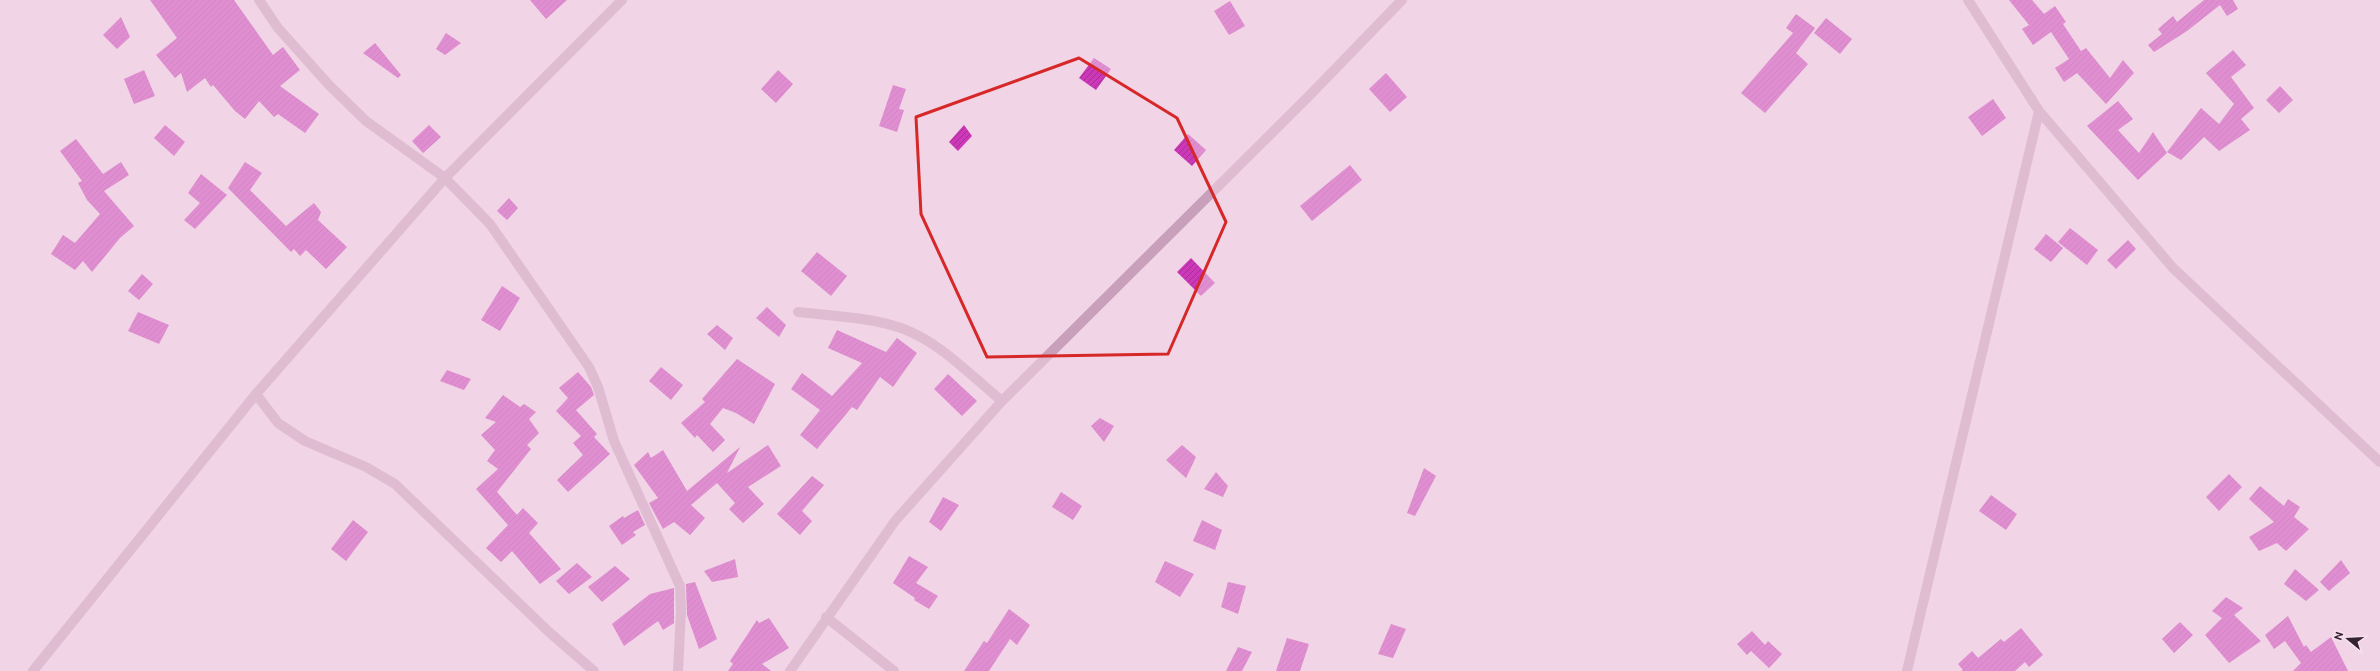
<svg xmlns="http://www.w3.org/2000/svg" width="2380" height="671" font-family="Ubuntu,sans-serif">
<style>
.building{fill:url(#building-hatch)}
.lines{fill:none;stroke-linecap:round;stroke-linejoin:round}
.minor{stroke:#c9a0bb;stroke-width:10}
.marked{fill:none;stroke:#d62828;stroke-width:3;stroke-linejoin:round}
</style>
<defs>
<pattern id="building-hatch" width="6" height="6" patternUnits="userSpaceOnUse"><rect width="6" height="6" fill="#cc38b8"/><path d="M-1 1l2-2M0 6l6-6M5 7l2-2" fill="none" stroke="#a62f96"/></pattern>
</defs>
<rect width="100%" height="100%" fill="#f1d4e5"/>
<path class="building" d="M150 0H234L273 55 283 47 300 70 280 86 319 114 305 133 278 114 274 117 259 101 245 119 235 111 213 85 211 87 205 78 187 92 181 73 175 78 156 55 177 38Z
M530 0H567L546 19Z
M2009 0H2032L2044 14 2055 6 2066 22 2063 24 2081 51 2086 48 2110 78 2123 60 2134 73 2106 104 2077 73 2064 82 2055 68 2069 59 2051 32 2033 45 2022 29 2029 25Z
M2204 0H2233L2238 9 2227 16 2220 5 2187 31 2154 52 2148 45 2162 34 2158 29 2173 16 2177 22Z
M1230 1 1245 26 1229 35 1214 11Z
M1796 14 1815 28 1796 53 1808 64 1765 113 1741 93 1793 33 1786 28Z
M121 17 130 37 117 49 103 35Z
M1826 18 1852 39 1840 54 1814 33Z
M446 33 461 43 445 55 436 49Z
M375 43 401 75 398 78 363 53Z
M2233 50 2246 65 2231 77 2254 108 2241 119 2250 130 2219 151 2204 137 2181 160 2167 152 2201 108 2219 124 2234 104 2206 73Z
M1094 58 1111 69 1096 90 1079 78Z
M144 70 155 96 134 104 124 79Z
M778 70 793 84 776 103 761 89Z
M1386 73 1407 97 1390 112 1369 89Z
M893 85 906 89 899 109 904 110 897 132 879 126Z
M2280 86 2293 100 2279 113 2266 100Z
M1993 99 2006 118 1982 136 1968 117Z
M2118 101 2133 119 2118 130 2139 153 2153 132 2167 153 2138 180 2087 126Z
M165 125 185 142 174 156 154 138Z
M429 125 441 137 423 153 412 141Z
M964 125 972 136 958 151 949 142Z
M1188 134 1206 150 1192 166 1174 150Z
M76 139 103 174 121 162 129 175 104 191 134 226 120 238 92 272 83 261 75 270 51 254 63 235 75 243 100 214 87 200 78 183 82 181 60 151Z
M245 162 262 173 250 190 286 226 314 203 321 212 318 220 347 247 326 269 306 250 300 256 294 249 291 252 228 188Z
M1350 165 1362 180 1312 221 1300 206Z
M201 174 227 195 195 229 184 220 200 203 188 193Z
M509 198 518 208 507 220 497 211Z
M2070 228 2098 250 2087 265 2058 242Z
M2046 234 2063 248 2051 262 2034 249Z
M2128 240 2136 249 2116 269 2107 260Z
M817 252 847 276 831 296 801 271Z
M1191 258 1215 283 1201 296 1177 272Z
M142 274 153 284 139 300 128 291Z
M502 286 520 298 500 331 481 320Z
M767 307 786 325 779 337 756 318Z
M138 312 169 325 159 344 128 331Z
M717 325 733 338 725 350 707 334Z
M837 330 886 352 897 338 917 353 893 387 880 377 857 410 852 407 817 449 800 435 820 410 791 389 802 373 832 396 862 363 828 348Z
M737 359 775 384 754 424 736 413 723 408 710 424 725 440 713 452 697 435 695 438 681 423 705 402 702 399Z
M661 367 683 385 671 400 649 381Z
M447 370 471 379 464 390 440 381Z
M578 372 591 387 594 395 576 410 597 434 594 437 610 454 568 492 557 480 583 455 573 443 581 436 556 411 568 398 559 388Z
M948 374 977 401 962 416 934 389Z
M503 395 520 407 524 404 536 412 529 419 539 433 527 445 531 449 497 492 517 515 523 508 538 523 529 533 561 569 540 584 512 551 501 562 486 548 508 525 476 489 498 469 487 461 495 450 481 435 496 422 485 418Z
M1100 418 1114 426 1104 442 1091 426Z
M768 445 781 466 748 487 764 504 743 523 729 509 735 503 717 483 691 505 705 518 690 535 674 522 663 529 649 503 658 498 634 465 648 452 651 458 663 450 687 491 740 447 727 473Z
M1182 445 1196 457 1186 478 1166 460Z
M1424 468 1436 476 1415 516 1407 513Z
M1216 472 1228 486 1223 497 1204 489Z
M2229 474 2242 487 2219 511 2206 497Z
M812 476 824 485 802 511 812 521 800 535 777 514Z
M2260 486 2284 506 2288 499 2300 507 2294 517 2309 529 2286 551 2277 543 2259 551 2249 537 2274 522 2249 499Z
M1061 492 1082 506 1073 520 1052 507Z
M1991 495 2017 514 2006 530 1979 511Z
M943 497 959 505 941 531 929 522Z
M638 510 645 525 633 532 636 535 622 545 609 526 623 516 624 518Z
M353 520 368 532 346 561 331 549Z
M1202 520 1222 530 1215 550 1193 541Z
M909 556 928 567 916 583 938 596 929 609 914 600 915 598 893 583Z
M735 559 738 577 712 582 704 571Z
M2341 560 2350 573 2329 591 2320 582Z
M1165 561 1194 574 1180 597 1155 582Z
M577 563 592 577 569 594 556 581Z
M615 566 630 579 602 602 588 587Z
M2295 569 2319 590 2306 601 2284 584Z
M695 582 717 639 699 649 687 615 686 584Z
M1228 582 1246 586 1238 614 1221 607Z
M674 588V623L663 630 658 621 624 646 612 624 650 594Z
M2226 597 2243 608 2234 615 2261 641 2229 663 2205 635 2222 618 2212 611Z
M1009 609 1030 625 1017 645 1010 639 989 671H964L984 641 987 643Z
M2288 616 2304 647 2306 645 2311 652 2331 637 2348 671H2293L2301 663 2285 641 2274 649 2265 635Z
M769 618 789 648 762 664 771 671H728L733 664 730 661 757 620 759 623Z
M2180 622 2193 635 2174 653 2162 639Z
M1391 624 1406 629 1393 658 1378 654Z
M2021 628 2043 655 2029 667 2025 662 2015 671H1961L1963 670 1958 664 1972 651 1978 658 2001 639 2004 642Z
M1752 631 1765 645 1768 641 1782 654 1769 668 1751 651 1747 655 1737 644Z
M1287 638 1309 644 1300 671H1276Z
M1238 647 1252 652 1242 671H1226Z"/>
<g class="lines">
<path class="minor" d="M259 0 278 28 329 85 366 121 445 178 490 224 589 367 598 387 614 441 680 586 681 611 678 671
M1968 0 2039 111 2173 268 2380 462
M798 312C832 316 868 317 901 328 939 341 971 376 1002 401
M256 394 278 423 305 441 366 467 395 484 549 632 594 671
M826 617 894 671
M33 671 256 394 445 178 622 0
M790 671 895 521 1002 401 1308 97 1402 0
M1907 671 2039 111"/>
</g>
<path d="M0 0H2380V671H0ZM1079 58 1177 118 1226 222 1168 354 987 357 921 214 916 117Z" fill="#f1d4e5" fill-opacity=".55" fill-rule="evenodd"/>
<path class="marked" d="M1079 58 1177 118 1226 222 1168 354 987 357 921 214 916 117Z"/>
<g transform="translate(2348 639) rotate(288)" stroke="#f9e0ef" stroke-width="3" paint-order="stroke">
<path d="M0-3L7 15L0 10L-7 15Z" fill="#332430"/>
<text y="-6" font-size="11" font-weight="bold" text-anchor="middle" fill="#332430">N</text>
</g>
</svg>
